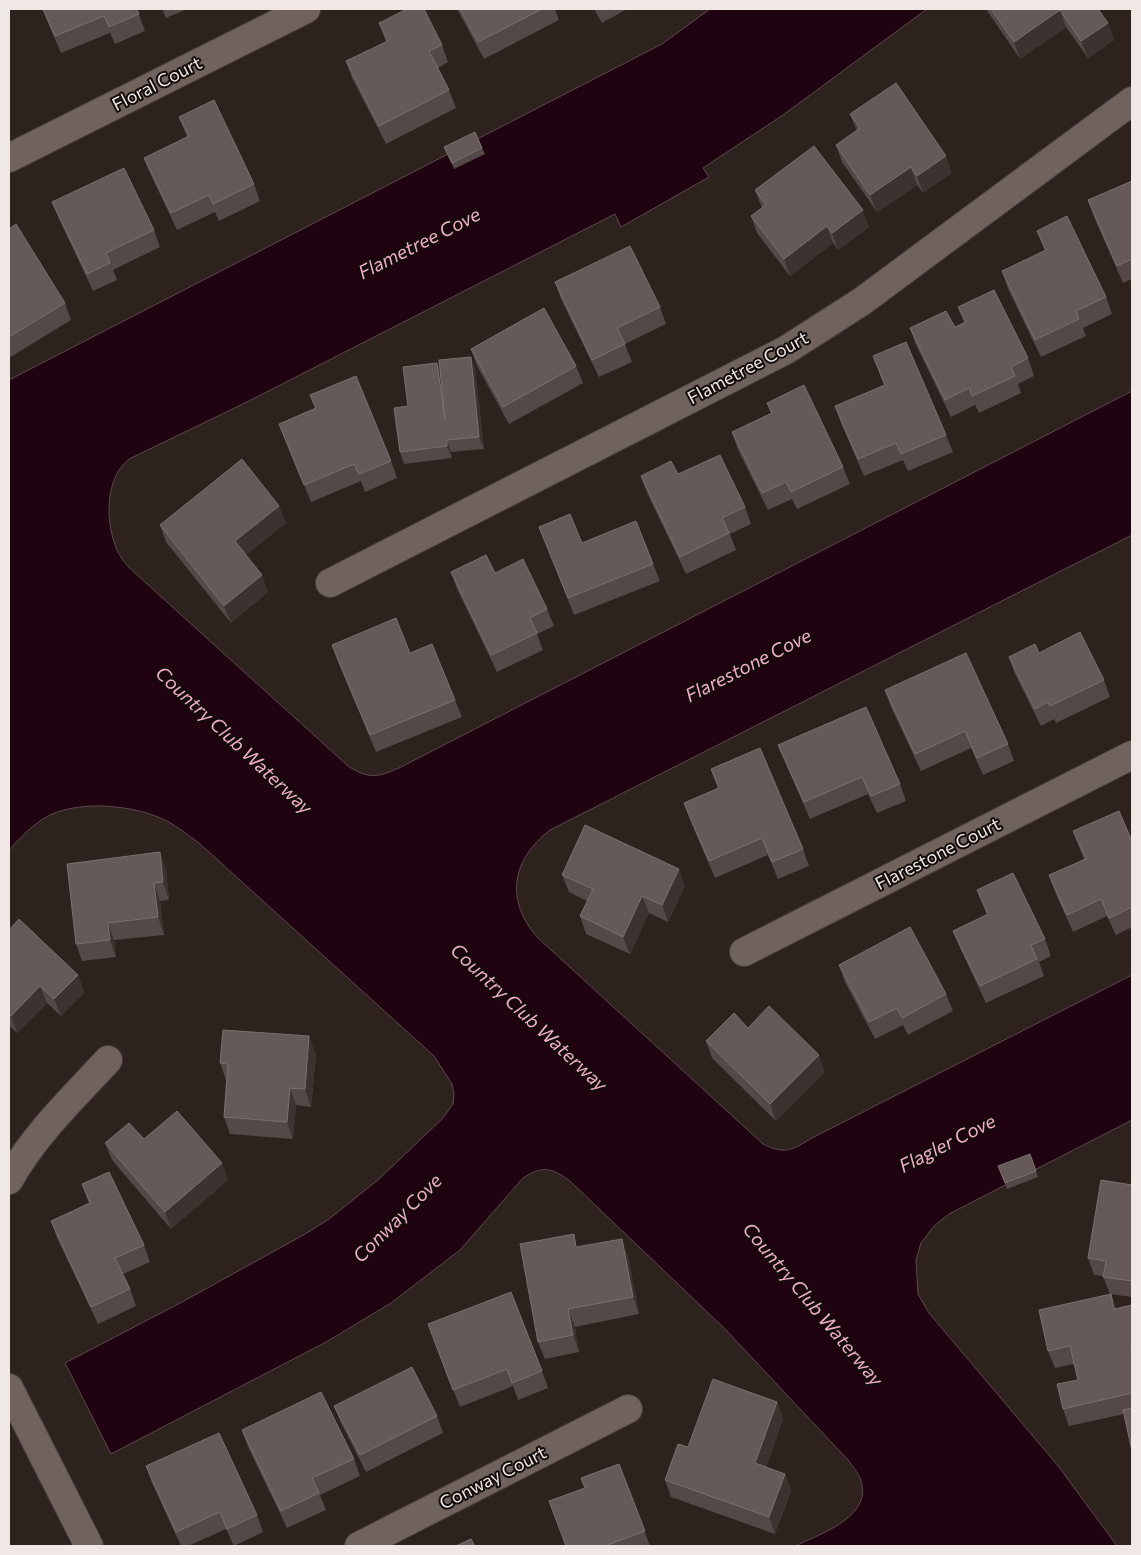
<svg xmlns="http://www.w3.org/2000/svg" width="1141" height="1555" font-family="Commissioner,sans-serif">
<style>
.water{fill:#200310;stroke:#5e4850}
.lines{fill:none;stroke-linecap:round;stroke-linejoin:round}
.minor-casing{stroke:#4a403d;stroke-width:30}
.minor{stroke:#70625d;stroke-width:28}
.wall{fill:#554848}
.shaded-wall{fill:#3e3230}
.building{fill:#655959;stroke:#7b706f}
.labels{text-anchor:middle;stroke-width:4;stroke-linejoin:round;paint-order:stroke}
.street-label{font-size:18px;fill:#f0e8e5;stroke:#120d0b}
.water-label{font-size:19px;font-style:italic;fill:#f2adc6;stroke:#120d0b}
</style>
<rect width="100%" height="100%" fill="#2d221e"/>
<path class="water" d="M710 9H927L783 115 703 168 709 177 621 227 615 214 247 402 129 459C126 462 122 466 119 470 105 493 107 526 117 550 121 559 128 567 136 574L348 766C369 780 379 777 401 767L1132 391V535L550 830C511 860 505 901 538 938L763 1144C785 1155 792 1150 812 1138L1132 975V1120L949 1214 934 1226 921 1243 916 1260 918 1294 929 1313 1059 1467 1117 1546H795C818 1535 869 1518 862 1485 861 1476 854 1469 849 1461L724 1328 570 1181C552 1168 543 1165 523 1178L460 1250 391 1303 328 1341 111 1454 65 1363 182 1302 307 1233 329 1219 379 1179 443 1118 453 1104 454 1093 452 1084 434 1056 199 843C189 836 178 827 167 821 136 805 82 800 50 815 34 823 21 837 9 850V380L662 44Z"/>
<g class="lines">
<g class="minor-casing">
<path id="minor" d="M9 158 306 9
M330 583 786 350 861 302 1132 101
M744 952 1132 755
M9 1180C34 1135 73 1098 108 1060
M9 1388 89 1546
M359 1546 628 1409"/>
</g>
<use href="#minor" class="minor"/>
</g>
<path class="wall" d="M42 9H137L145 31 115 44 110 33 61 53Z
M162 9H187L166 18Z
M457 9H555L559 20 484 59Z
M594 9H627L602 23Z
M986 9H1098L1108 23 1114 40 1088 58 1066 27 1020 59Z
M379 23 442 45 448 62 438 68 449 90 456 108 386 144 352 78 346 61 386 42Z
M850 114 952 173 923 193 917 185 877 212 842 162 836 145 857 131Z
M179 117 254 184 260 201 219 221 215 212 177 230 151 175 144 158 187 137Z
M444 147 482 148 485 154 454 169Z
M1132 181V279L1123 283 1094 217 1088 200Z
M755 190 869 227 838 250 833 243 790 276 757 233 751 216 762 208Z
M52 202 154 230 160 247 113 270 117 280 93 291 59 219Z
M9 229 65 303 71 320 9 358Z
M1037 231 1106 297 1112 314 1083 328 1086 336 1041 357 1008 289 1002 271 1045 251Z
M555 282 660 307 666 324 625 344 632 362 599 377 561 299Z
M958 307 1028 358 1034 376 1018 384 1021 393 979 413 975 405 951 417 916 345 910 328 955 327 964 323Z
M471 349 576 366 583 383 509 424 477 366Z
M873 356 946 435 953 452 908 471 903 460 864 476 841 423 835 406 884 385Z
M437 363 440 371 475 368 484 449 451 452 452 458 404 464 400 452 408 406Z
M310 395 391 461 397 478 365 492 361 481 311 502 279 424 315 409Z
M767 403 843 467 850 484 797 509 792 499 768 510 738 450 732 432 771 414Z
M678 474 745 507 751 524 730 534 736 550 686 574 647 493 641 476Z
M279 506 286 523 246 555 268 592 231 623 166 542 160 525Z
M539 527 582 543 653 564 660 581 574 615Z
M451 572 495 573 547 609 554 626 537 634 543 650 497 672 457 589Z
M332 645 410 653 455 700 462 717 376 752 338 662Z
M1039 653 1104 680 1110 697 1056 723 1054 719 1041 726 1015 674 1009 657Z
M885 690 1008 744 1014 761 983 775 971 748 921 771 891 707Z
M778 745 900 784 906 801 877 813 868 794 810 819 785 762Z
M711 769 803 849 809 866 778 879 768 855 715 878 690 820 684 803 718 788Z
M1073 831 1132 841V927L1116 935 1107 916 1073 932 1055 892 1049 875 1084 859Z
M166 869 169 900 160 901 164 935 114 940 116 957 82 961 76 944Z
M562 875 685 886 668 922 649 913 630 954 586 934 580 916 587 901 569 892Z
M977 890 1045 939 1051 956 1039 962 1044 976 986 1003 960 948 953 931 987 915Z
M9 930 78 975 84 993 61 1016 47 1003 17 1033 9 1025Z
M839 965 946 994 953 1011 908 1035 903 1025 875 1039 845 982Z
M748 1028 825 1072 776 1121 712 1058 706 1041Z
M316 1054 311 1107 296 1105 293 1139 230 1134 224 1117 226 1080 220 1063Z
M144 1139 228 1180 171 1229 112 1160 105 1143Z
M1030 1154 1038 1177 1007 1189 998 1166Z
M82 1184 144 1245 150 1262 123 1274 130 1289 136 1306 98 1324 57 1238 51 1221 89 1203Z
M1132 1185V1297L1110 1294 1103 1276 1094 1275 1088 1258Z
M578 1247 628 1256 639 1314 575 1327 579 1352 545 1359 538 1342Z
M1111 1294 1116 1309 1132 1305V1451L1124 1414 1069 1426 1063 1409 1078 1380 1074 1364 1055 1368 1048 1351Z
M434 1341 542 1371 548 1388 518 1400 513 1386 460 1407Z
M777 1402 783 1419 766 1467 785 1474 791 1491 775 1534 671 1497 665 1480 688 1447Z
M334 1406 437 1416 443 1433 366 1472 341 1423Z
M242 1430 354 1459 360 1476 320 1495 326 1510 287 1528 248 1447Z
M619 1464 650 1546H566L585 1488 581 1478Z
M146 1466 257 1515 263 1532 234 1546 226 1529 188 1546H181L152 1483Z"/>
<path class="shaded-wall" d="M1060 10 1066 27 1020 59 1014 42Z
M1108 23 1114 40 1088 58 1081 41Z
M946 156 952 173 923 193 917 176Z
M911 167 917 185 877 212 870 195Z
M863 210 869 227 838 250 832 233Z
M827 226 833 243 790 276 784 259Z
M471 357 475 368 484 449 479 437Z
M437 363 441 374 445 419Z
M447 440 451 452 452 458 447 446Z
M279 506 286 523 241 559 235 541Z
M262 575 268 592 231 623 224 606Z
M160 852 166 869 169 900 163 882Z
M679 869 685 886 668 922 662 905Z
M154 883 160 901 164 935 158 917Z
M642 896 649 913 630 954 623 937Z
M108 923 114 940 116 957 110 940Z
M78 975 84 993 61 1016 54 999Z
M40 986 47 1003 17 1033 11 1016Z
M309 1036 316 1054 311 1107 305 1089Z
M819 1055 825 1072 776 1121 770 1104Z
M290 1088 296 1105 293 1139 287 1122Z
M222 1163 228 1180 171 1229 165 1212Z
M622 1239 628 1256 639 1314 633 1297Z
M1111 1294 1117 1311 1114 1309Z
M568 1309 575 1327 579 1352 573 1335Z
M777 1402 783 1419 761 1480 755 1463Z
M785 1474 791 1491 775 1534 769 1517Z"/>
<path class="building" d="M43 9H137L139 14 109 27 104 16 55 36Z
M407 9H424L442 45 429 51 449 90 379 126 346 61 388 41 379 23Z
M460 9H542L478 42Z
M991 9H1098L1108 23 1081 41 1060 10 1014 42Z
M896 83 946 156 917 176 911 167 870 195 836 145 860 128 850 114Z
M214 100 254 184 213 204 209 195 171 213 144 158 189 136 179 117Z
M475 132 482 148 452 163 444 147Z
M814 146 863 210 832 233 827 226 784 259 751 216 766 205 755 190Z
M124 168 154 230 106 253 110 263 87 274 52 202Z
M1132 181V259L1117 266 1088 200Z
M1067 216 1106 297 1076 311 1079 319 1035 340 1002 271 1046 250 1037 231Z
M16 224 65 303 9 337V229Z
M630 246 660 307 617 328 625 344 592 360 555 282Z
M994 290 1028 358 1011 367 1015 376 972 396 969 388 945 400 910 328 946 311 955 327 966 322 958 307Z
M544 308 576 366 503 407 471 349Z
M906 342 946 435 901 454 896 443 858 459 835 406 885 385 873 356Z
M471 357 479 437 447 440V446L400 452 394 408 408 406 403 367 437 363 445 419 439 360Z
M356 376 391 461 359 474 354 464 304 485 279 424 316 408 310 395Z
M804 385 843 467 791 492 786 482 762 493 732 432 772 413 767 403Z
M720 455 745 507 722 518 729 533 680 557 641 476 671 461 678 474Z
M242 459 279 506 235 541 262 575 224 606 160 525Z
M570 514 582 543 636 521 653 564 568 598 539 527Z
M486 555 495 573 523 559 547 609 530 618 537 633 491 655 451 572Z
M396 618 410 653 432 644 455 700 370 735 332 645Z
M1080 632 1104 680 1050 706 1048 702 1035 709 1009 657 1035 644 1039 653Z
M966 653 1008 744 977 758 965 731 915 754 885 690Z
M866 707 900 784 871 796 862 777 804 802 778 745Z
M760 748 803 849 772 862 762 838 709 861 684 803 719 788 711 769Z
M1119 811 1132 841V907L1109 918 1101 899 1067 915 1049 875 1086 859 1073 831Z
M585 825 679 869 662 905 642 896 623 937 580 916 593 889 562 875Z
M160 852 163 882 154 883 158 917 108 923 110 940 76 944 67 864Z
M1013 873 1045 939 1031 945 1037 959 980 986 953 931 988 914 977 890Z
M19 919 78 975 54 999 40 986 11 1016 9 1014V930Z
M910 927 946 994 902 1018 897 1008 869 1022 839 965Z
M769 1006 819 1055 770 1104 706 1041 734 1013 748 1028Z
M223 1030 309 1036 305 1089 290 1088 287 1122 224 1117 228 1064 220 1063Z
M177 1111 222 1163 165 1212 105 1143 129 1123 144 1139Z
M1030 1154 1036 1171 1005 1183 998 1166Z
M109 1172 144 1245 115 1258 130 1289 91 1307 51 1221 90 1203 82 1184Z
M1101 1180 1132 1185V1281L1103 1277 1106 1261 1088 1258Z
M574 1234 576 1247 622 1239 633 1297 568 1309 573 1335 538 1342 520 1244Z
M511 1292 542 1371 512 1383 507 1369 453 1390 428 1324Z
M1111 1294 1114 1309 1132 1305V1350H1131L1132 1356V1393L1063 1409 1057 1384 1078 1380 1070 1346 1048 1351 1039 1310Z
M412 1367 437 1416 360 1455 334 1406Z
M713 1379 777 1402 755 1463 785 1474 769 1517 665 1480 678 1444 688 1447Z
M321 1392 354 1459 312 1478 319 1493 281 1511 242 1430Z
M1132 1408V1451L1123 1410Z
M219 1433 257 1515 227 1529 220 1512 176 1532 146 1466Z
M619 1464 645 1531 605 1546H566L549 1501 585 1488 581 1478Z
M471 1539 475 1546H456Z"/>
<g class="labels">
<g class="street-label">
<text transform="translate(157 84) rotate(-27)" y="6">Floral Court</text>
<text transform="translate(748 368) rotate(-28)" y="6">Flametree Court</text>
<text transform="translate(938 854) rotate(-27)" y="6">Flarestone Court</text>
<text transform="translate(493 1478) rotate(-27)" y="6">Conway Court</text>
</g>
<g class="water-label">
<text transform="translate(419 243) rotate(-27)" y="7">Flametree Cove</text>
<text transform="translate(748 665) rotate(-27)" y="7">Flarestone Cove</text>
<text transform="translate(234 740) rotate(43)" y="7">Country Club Waterway</text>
<text transform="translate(529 1017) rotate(43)" y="7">Country Club Waterway</text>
<text transform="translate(947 1143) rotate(-27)" y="7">Flagler Cove</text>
<text transform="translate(397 1218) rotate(-45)" y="7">Conway Cove</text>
<text transform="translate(813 1304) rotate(50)" y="7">Country Club Waterway</text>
</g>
</g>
<rect width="1141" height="1555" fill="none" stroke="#f0e8e5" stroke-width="20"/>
</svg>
